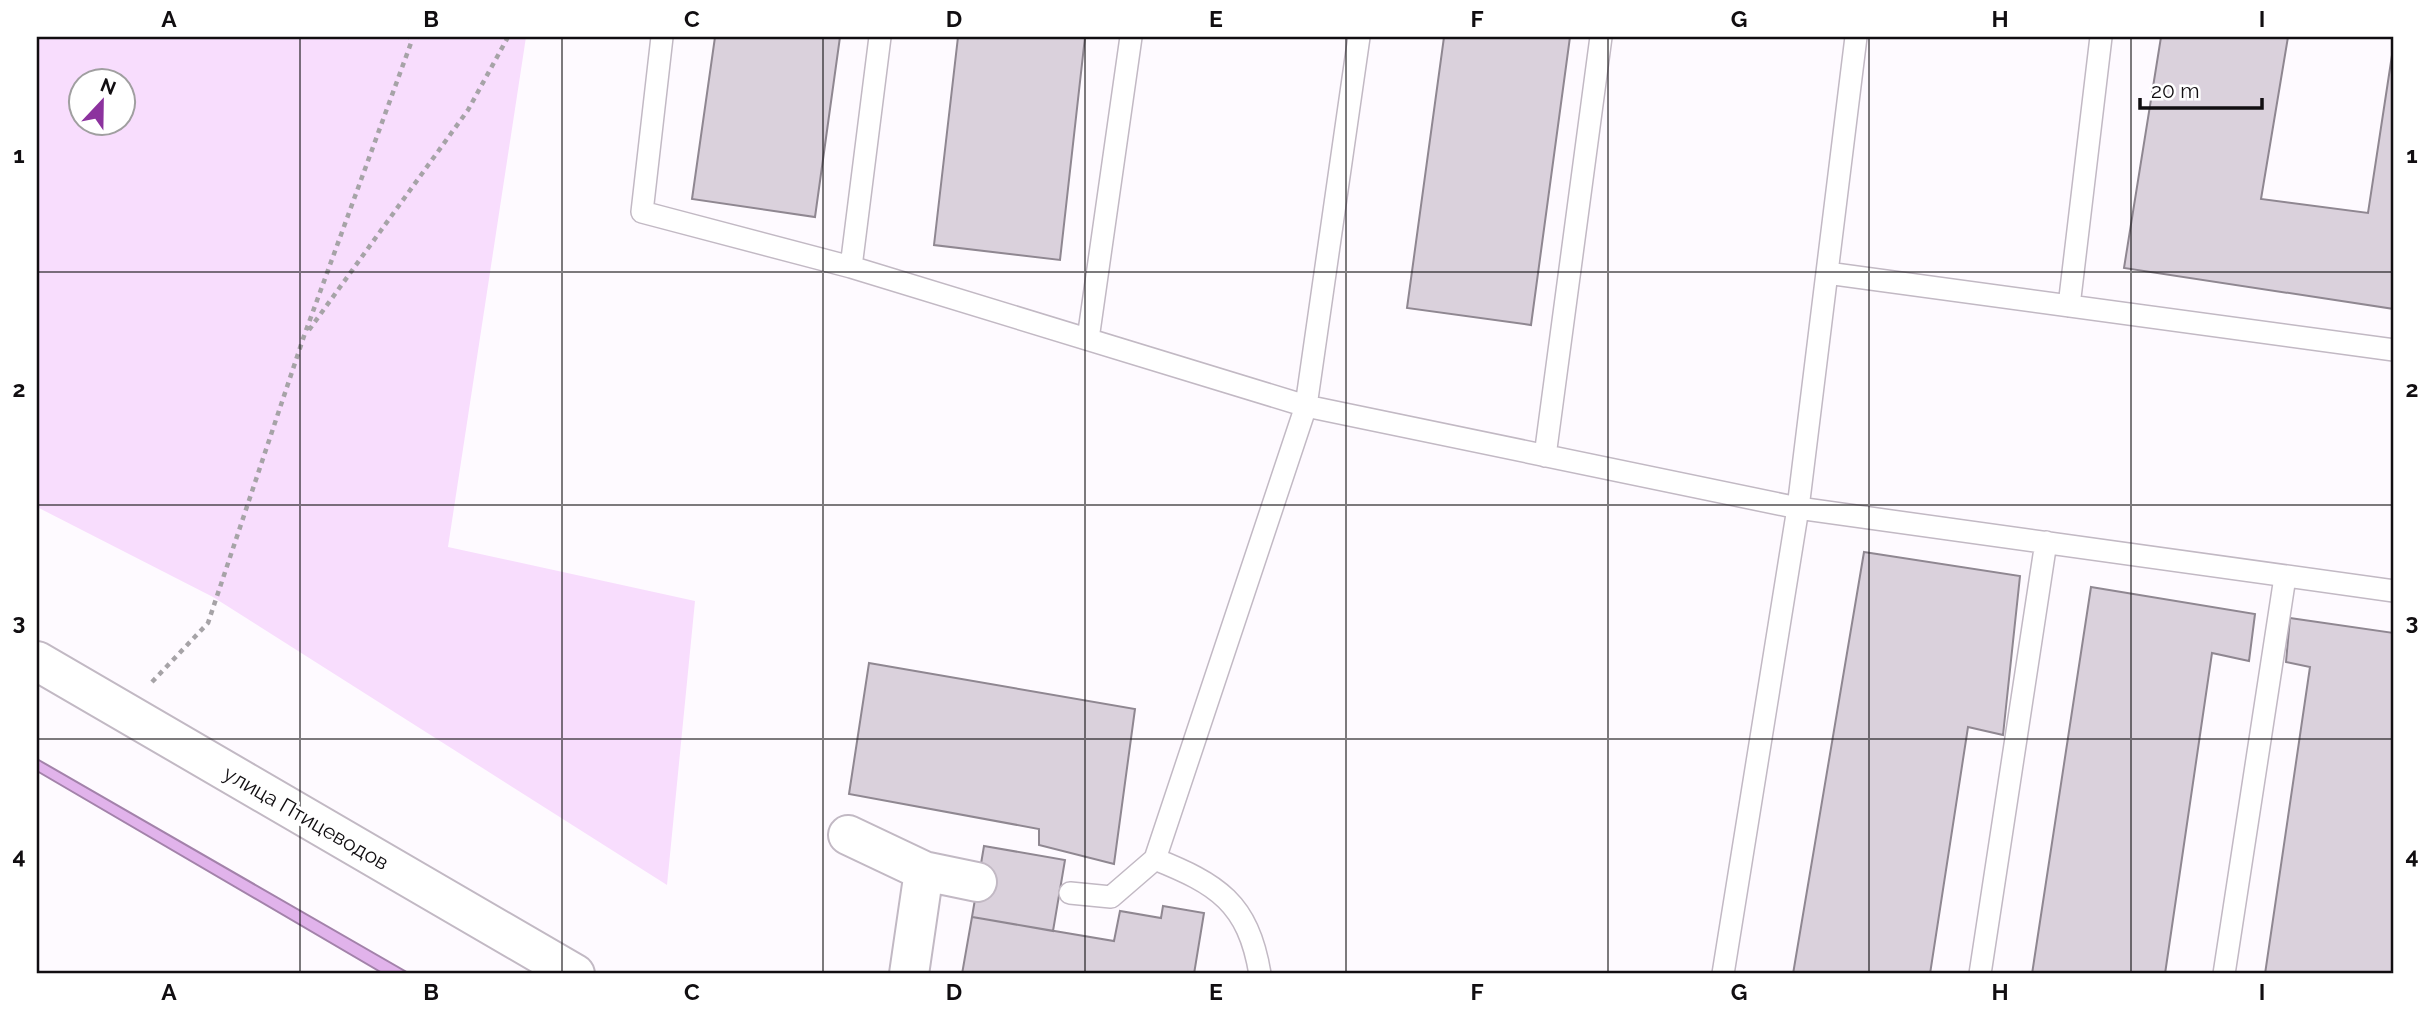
<svg xmlns="http://www.w3.org/2000/svg" width="2431" height="1011" font-family="Raleway,sans-serif">
<style>
.green{fill:#f8ddfd;fill-rule:evenodd}
.water{fill:#e1b3eb;stroke:#a382aa;stroke-width:2}
.building{fill:#dad1dc;stroke:#8f8791;stroke-width:2}
.lines{fill:none;stroke-linecap:round;stroke-linejoin:round}
.lane-casing{stroke:#c2b9c4;stroke-width:24}
.street-casing{stroke:#c2b9c4;stroke-width:42}
.path{stroke:#a6a3a7;stroke-width:4.5;stroke-dasharray:5 5;stroke-linecap:butt}
.lane{stroke:#fff;stroke-width:21}
.street{stroke:#fff;stroke-width:38}
.grid{fill:none;stroke:#110e11;stroke-width:2;stroke-opacity:0.55}
.labels{text-anchor:middle;stroke-width:6;stroke-linejoin:round;paint-order:stroke}
.street-label{font-size:21px;fill:#110e11;stroke:#fff}
.neatline{fill:none;stroke:#110e11;stroke-width:2.5}
.grid-label{font-size:23px;text-anchor:middle;font-weight:bold;fill:#110e11}
</style>
<rect width="100%" height="100%" fill="#fefaff"/>
<path class="green" d="M37 37H526L448 547 695 601 667 885 213 597 37 507ZM80 80H122V122H80Z"/>
<path class="water" d="M37 759 410 974H384L37 771Z"/>
<path class="building" d="M715 37H840L815 217 692 199Z
M958 37H1085L1060 260 934 245Z
M1444 37H1570L1531 325 1407 308Z
M2161 37H2288L2261 199 2368 213 2394 42V309L2124 268Z
M1864 552 2020 576 2003 735 1968 727 1930 974H1793Z
M2091 587 2255 614 2249 661 2212 653 2165 974H2032Z
M2290 618 2394 633V974H2265L2310 667 2286 662Z
M869 663 1135 709 1114 864 1039 845V829L849 794Z
M984 846 1065 860 1053 931 972 917Z
M1163 906 1204 913 1194 974H962L972 917 1114 941 1120 911 1161 918Z"/>
<g class="lines">
<g class="lane-casing">
<path id="lane" d="M662 37 642 212 851 267 1306 406 1155 859C1217 884 1248 902 1260 974
M1359 37 1306 406 1798 508 1856 37
M851 267 880 37
M1827 273 2394 350
M2069 306 2101 37
M1088 339 1131 37
M1545 456 1601 37
M1070 893 1111 897 1155 859
M1723 974 1798 508 2394 591
M1980 974 2046 542
M2224 974 2285 577"/>
</g>
<g class="street-casing">
<path id="street" d="M37 661 575 974
M848 835 924 871
M909 974 924 871 977 882"/>
</g>
<path class="path" d="M309 330 468 110 508 37
M152 682 208 623 304 336 411 43 410 37"/>
<use href="#lane" class="lane"/>
<use href="#street" class="street"/>
</g>
<path class="grid" d="M300 37V974M562 37V974M823 37V974M1085 37V974M1346 37V974M1608 37V974M1869 37V974M2131 37V974M37 272H2394M37 505H2394M37 739H2394"/>
<g class="labels">
<g class="street-label">
<text transform="translate(306 818) rotate(30)" y="7">улица Птицеводов</text>
</g>
</g>
<rect width="2431" height="1011" fill="none" stroke="#ffffff" stroke-width="77"/>
<g transform="translate(102 102) rotate(22)"><circle r="33" fill="#ffffff" stroke="#a09fa0" stroke-width="2"/>
<path d="M0-5L12 26L0 18L-12 26Z" fill="#8c329e"/>
<text y="-10" font-size="19" font-weight="bold" text-anchor="middle" fill="#110e11">N</text>
</g>
<path d="M2140 98v10h122v-10" fill="none" stroke="#110e11" stroke-width="3.5"/>
<text x="2151" y="98" font-size="21" fill="#110e11" stroke="#ffffff" stroke-width="5" paint-order="stroke">20 m</text>
<rect x="38" y="38" width="2354" height="934" class="neatline"/>
<g class="grid-label">
<text x="169" y="27">A</text>
<text x="431" y="27">B</text>
<text x="692" y="27">C</text>
<text x="954" y="27">D</text>
<text x="1216" y="27">E</text>
<text x="1477" y="27">F</text>
<text x="1739" y="27">G</text>
<text x="2000" y="27">H</text>
<text x="2262" y="27">I</text>
<text x="19" y="163">1</text>
<text x="2412" y="163">1</text>
<text x="19" y="397">2</text>
<text x="2412" y="397">2</text>
<text x="19" y="630">3</text>
<text x="2412" y="630">3</text>
<text x="19" y="864">4</text>
<text x="2412" y="864">4</text>
<text x="169" y="1000">A</text>
<text x="431" y="1000">B</text>
<text x="692" y="1000">C</text>
<text x="954" y="1000">D</text>
<text x="1216" y="1000">E</text>
<text x="1477" y="1000">F</text>
<text x="1739" y="1000">G</text>
<text x="2000" y="1000">H</text>
<text x="2262" y="1000">I</text>
</g>
</svg>
